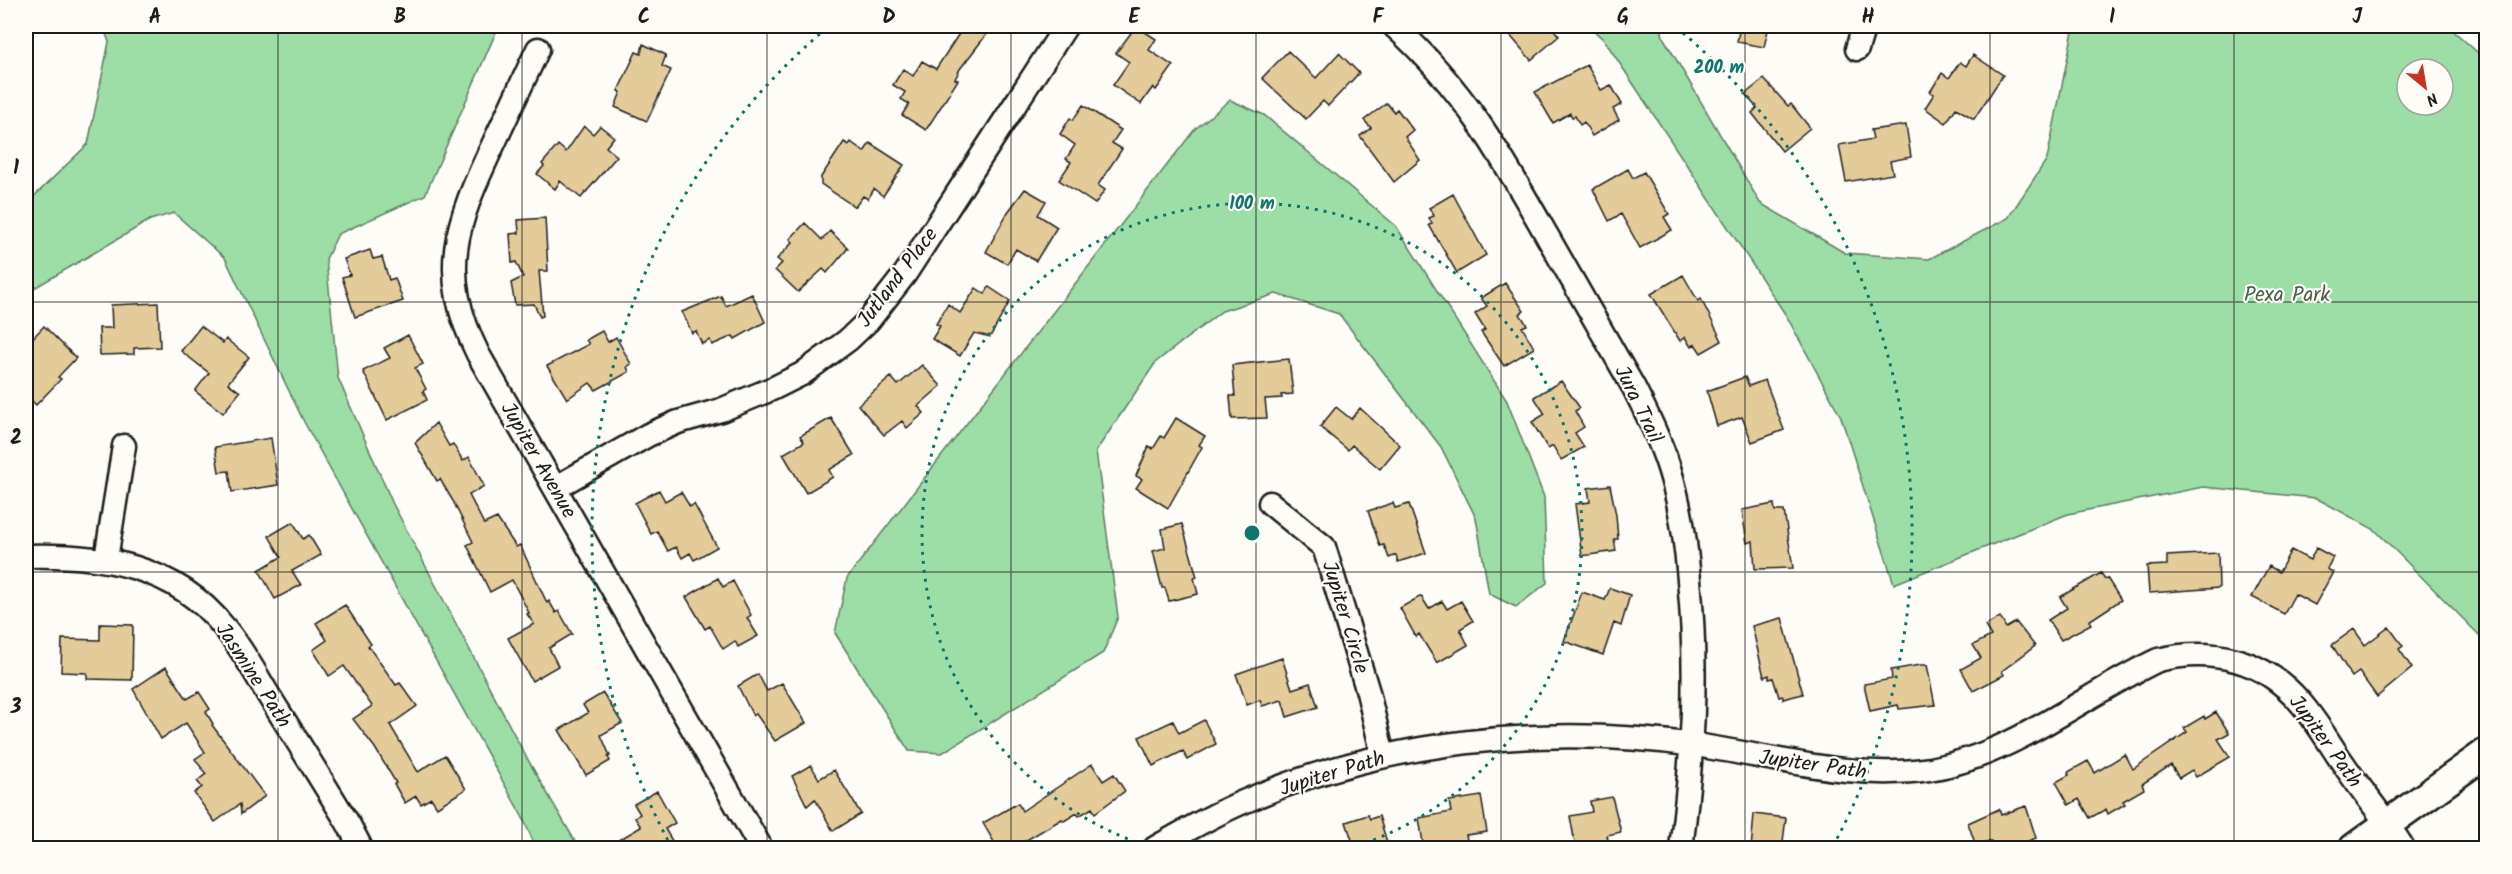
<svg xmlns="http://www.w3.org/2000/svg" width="2512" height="874" font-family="Kalam,sans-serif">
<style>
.green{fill:#9ddda6;stroke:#5c7c61;stroke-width:1.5;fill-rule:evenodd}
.building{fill:#e4cb9a;stroke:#1c1c1c;stroke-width:1.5}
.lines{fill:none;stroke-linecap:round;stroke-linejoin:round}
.minor-casing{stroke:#1c1c1c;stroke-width:27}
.tertiary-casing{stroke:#1c1c1c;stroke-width:33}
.minor{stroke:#fdfcf7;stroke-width:22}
.tertiary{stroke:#fdfcf7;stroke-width:28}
.grid{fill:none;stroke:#1c1c1c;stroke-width:1.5;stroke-opacity:0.55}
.ring{fill:none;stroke:#0f766e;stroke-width:3;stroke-dasharray:3 6}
.labels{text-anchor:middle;stroke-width:4.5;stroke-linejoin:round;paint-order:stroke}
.street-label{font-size:21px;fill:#1c1c1c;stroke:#fdfcf7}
.park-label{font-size:21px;fill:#49604c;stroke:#fdfcf7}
.centre{fill:#0f766e;stroke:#fdfcf7;stroke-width:3}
.ring-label{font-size:18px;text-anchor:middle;font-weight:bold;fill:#0f766e;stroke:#fdfcf7;stroke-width:4.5;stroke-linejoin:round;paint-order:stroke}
.neatline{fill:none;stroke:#1c1c1c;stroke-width:2}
.grid-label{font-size:20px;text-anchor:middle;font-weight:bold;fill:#1c1c1c}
</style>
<rect width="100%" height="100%" fill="#fdfcf7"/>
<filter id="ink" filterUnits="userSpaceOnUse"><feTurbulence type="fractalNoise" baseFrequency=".0167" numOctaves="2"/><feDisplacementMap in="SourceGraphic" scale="12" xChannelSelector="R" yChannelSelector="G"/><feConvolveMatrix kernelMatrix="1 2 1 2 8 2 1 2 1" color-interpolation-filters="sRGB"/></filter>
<g filter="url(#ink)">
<path class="green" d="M103 26H496V32L425 195 338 234 326 259 338 378 393 504 524 753 579 848H536L523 818 304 422 225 258 174 213 150 220 26 293V204L88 144 109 42Z
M1589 26H1661L1663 37 1760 203 1845 253 1929 259 2008 218 2047 159 2074 26H2448L2486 60V642L2375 530 2316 498 2203 487 2068 514 1894 584 1841 417 1787 317 1605 41ZM2407 69H2443V105H2407Z
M1230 100 1264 115 1396 226 1507 401 1544 497 1547 583 1516 607 1489 594 1476 518 1441 447 1339 314 1276 294 1222 311 1156 362 1096 451 1118 617 1103 653 942 753 909 751 835 633 847 578 1195 129Z"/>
<path class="building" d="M964 26H993L960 69 955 79 958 80 926 130 902 115 909 104 901 99 905 92 893 85 903 69 913 76 922 61 936 69Z
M1136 26 1156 39 1149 50 1173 66 1156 90 1153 87 1141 104 1113 85 1129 62 1116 53Z
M1502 26H1551L1559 36 1531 60Z
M1740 26H1769L1764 47 1737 42Z
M643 44 666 55 662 66 671 70 647 121 615 107 621 92 618 91 636 52 641 54Z
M1288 51 1316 78 1339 53 1359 73 1328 106 1323 101 1306 119 1262 78Z
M1973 55 2003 75 1974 119 1956 108 1946 123 1925 108 1934 94 1930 92 1942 73 1949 78 1960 62 1966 66Z
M1587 65 1601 90 1611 85 1622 104 1613 109 1619 120 1592 136 1584 122 1580 125 1575 116 1572 117 1570 113 1553 123 1535 92Z
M1764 79 1788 106 1791 104 1810 128 1782 151 1752 113 1757 108 1745 94Z
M1387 103 1394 112 1397 109 1413 130 1405 137 1420 160 1394 182 1360 136 1371 128 1364 120Z
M1083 105 1121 130 1112 143 1122 149 1098 185 1105 190 1095 204 1059 180 1071 162 1066 159 1075 145 1060 134 1070 118 1073 120Z
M1906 125 1911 157 1890 161 1893 174 1846 182 1839 145 1873 139 1871 130Z
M584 126 593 134 600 126 614 137 606 147 617 156 581 198 560 181 555 189 537 174 544 166 542 164 558 145 566 152Z
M844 142 849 145 851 142 864 152 870 143 904 165 883 196 874 189 868 199 863 196 855 207 821 184V177Z
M1628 169 1633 178 1644 172 1669 214 1664 217 1672 230 1640 248 1621 214 1609 221 1593 189Z
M1025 189 1046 201 1038 215 1057 227 1036 261 1016 249 1007 264 986 252 1008 212Z
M1453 194 1486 255 1457 273 1429 225 1432 224 1429 218 1434 216 1429 208Z
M545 218 548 271H539L543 316 540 317 534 304 515 305 511 283 523 277 516 262 512 263 510 234 519 233 518 220Z
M805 223 822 240 830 231 848 248 827 273 823 269 798 292 775 270 782 263 777 259 793 242 790 239Z
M370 250 373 259 382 257 389 280 395 278 403 301 355 317 342 277 350 275 344 259Z
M1683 275 1698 301 1701 299 1722 341 1701 353 1695 344 1691 347 1685 337 1680 341 1651 294Z
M1505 283 1524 311 1520 314 1527 325 1522 327 1534 348 1504 366 1481 332 1485 330 1475 314 1487 306 1481 298Z
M989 287 1010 301 990 337 974 333 960 356 932 339 940 326 936 324 948 304 960 313 976 288 985 294Z
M752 294 765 322 735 339 733 336 712 345 710 340 702 344 696 331 692 333 682 312 721 296 726 306Z
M158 303 160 347 134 348V354L100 355 99 328H112L111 305Z
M44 326 76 358 58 377 61 379 36 405 26 395V345Z
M201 326 223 343 226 339 249 357 228 383 240 392 223 413 195 391 209 373 181 351Z
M602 331 608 342 616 337 631 364 627 367 629 372 596 390 590 383 567 399 547 366 589 344 586 340Z
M408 335 423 364 415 368 426 389 423 391 427 400 387 420 363 371 390 358 384 348Z
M1289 359 1293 394 1281 395 1282 398 1265 399 1267 418 1232 419 1230 396H1235L1232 365Z
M922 365 941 386 918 406 924 413 907 428 902 421 884 435 858 405 891 377 898 385Z
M1745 377 1749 386 1765 380 1784 430 1752 442 1742 417 1717 426 1707 391Z
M1561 381 1580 408 1575 411 1584 427 1575 433 1584 447 1561 460 1553 446 1548 449 1532 422 1545 414 1534 397Z
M1336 407 1351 419 1360 408 1400 445 1380 469 1352 445 1348 450 1320 427Z
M831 418 854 455 829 470 833 477 806 493 783 454 804 442 800 436Z
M1176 418 1205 436 1199 445 1202 447 1168 508 1136 488 1142 479 1136 476 1149 446 1153 449 1161 436 1164 438Z
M436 423 449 446 453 444 463 461 469 457 484 486 469 495 484 524 497 518 516 547 520 545 547 603 549 601 556 613 559 611 572 634 549 648 558 666 532 681 508 638 534 624 527 614 529 613 512 580 490 592 467 545 473 542 453 501 440 479 437 481 415 443Z
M271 438 278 485 232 492 229 471 219 472 215 447Z
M1610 485 1616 515 1618 539H1614L1616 551 1582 556 1575 504 1590 502 1588 488Z
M659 490 665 501 681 492 690 507 694 504 717 547 694 560 690 553 682 558 676 547 668 551 657 531 651 534 635 503Z
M1393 503 1395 508 1409 504 1426 553 1398 562 1396 555 1389 558 1384 545 1380 546 1368 511Z
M1774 504 1775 511H1784L1793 568 1755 569 1753 541 1747 543 1742 510Z
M293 522 303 539 309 535 321 555 292 571 301 585 275 599 259 570 281 557 269 536Z
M1182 524 1197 577 1194 578 1198 594 1169 601 1165 588H1162L1153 551 1165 548 1162 529Z
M2316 548 2333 557 2327 569 2333 572 2315 605 2295 594 2284 614 2252 597 2269 566 2279 572 2291 550 2310 560Z
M2218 553 2219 588 2149 593 2147 566 2167 565V556Z
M2101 573 2105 579 2107 578 2121 600 2089 621 2091 624 2061 640 2048 620 2067 608 2060 597Z
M718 578 723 587 733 581 751 615 747 618 758 636 738 647 735 641 723 649 710 626 705 629 686 597Z
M1610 588 1630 595 1621 626 1614 623 1603 655 1564 641 1582 592 1605 600Z
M1421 596 1429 609 1442 601 1447 609 1461 601 1473 621 1460 629 1468 645 1437 663 1419 634 1416 637 1400 608Z
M345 605 371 644 368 646 396 685 400 683 417 706 390 725 418 772 445 755 466 789 437 807 431 798 421 804 416 796 405 803 394 784 396 783 375 748 353 719 372 706 344 666 329 676 313 650 327 640 316 623Z
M2000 617 2006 628 2016 622 2035 646 2002 671 2004 675 1973 691 1961 669 1981 658 1973 645 1991 636 1985 626Z
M1782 618 1803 694 1783 699V696L1779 697 1773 678 1769 679V675L1764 677 1752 626Z
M100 624 133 625 132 680 87 679V673L61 672 62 639 100 640Z
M2389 627 2403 646 2399 649 2412 668 2377 697 2359 672 2352 677 2332 645 2354 629 2365 645Z
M1282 658 1292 689 1310 683 1318 707 1287 717 1282 700 1262 706 1260 700 1247 705 1236 674Z
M1920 665H1927L1935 705 1899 709 1898 705 1870 711 1864 684 1892 679 1891 670Z
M166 667 187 699 199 692 210 709 206 712 213 724 212 725 265 796 241 814 240 804 215 822 194 793 202 787 197 781 206 774 195 759 205 752 186 723 161 739 133 689Z
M758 674 767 691 782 683 806 723 775 741 756 714 753 716 738 686Z
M603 693 622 723 601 735 610 756 608 757 610 761 586 775 559 730 588 713 583 705Z
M2216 712 2229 733 2218 739 2230 757 2196 777 2192 770 2179 778 2171 765 2142 784 2144 789 2123 801 2125 804 2108 814 2106 809 2090 818 2079 799 2069 805 2056 782 2069 775 2068 772 2088 761 2095 773 2125 754 2133 769 2187 732 2184 728 2204 716 2205 719Z
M1204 720 1216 744 1187 760 1183 751 1153 766 1139 737 1173 721 1179 733Z
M1092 764 1103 781 1114 774 1125 791 1095 813 1092 808 1079 816 1077 813 1064 821 1062 819 1023 842 1026 849H998L983 823 1018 803 1022 811Z
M811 765 819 779 834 770 861 814 833 831 815 799 807 806 792 776Z
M657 791 675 823 665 829 677 849H603L641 827 635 818 640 814 634 804Z
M1481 796 1487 832 1466 835 1469 849H1424L1419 818 1451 812 1449 801Z
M1612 797 1621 832 1607 835 1610 849H1576L1570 816 1592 812 1590 801Z
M2026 806 2036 838 2007 849H1993L1991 841 1976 846 1968 823 1999 809 2001 815Z
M1754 814 1786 818 1782 849H1751Z
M1368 815 1370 819 1379 816 1389 849H1355L1346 822Z"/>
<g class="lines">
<g class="minor-casing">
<path id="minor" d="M1394 26C1464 89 1500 153 1546 234 1575 285 1605 337 1634 388 1647 414 1660 440 1669 468 1680 503 1686 542 1689 580 1698 672 1693 757 1681 848
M538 49C523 81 508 113 493 145 456 223 437 272 478 354L761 848
M1857 49 1864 26
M555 488 648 435 678 422 721 410 774 388 802 374 848 340 869 320 905 274 1066 26
M1270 503 1324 547 1368 692 1383 756
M26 556C100 554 175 565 224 627 242 648 255 673 269 696 296 739 323 782 349 825L361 848
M106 559 124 446
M1155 848C1185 831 1216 813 1248 800 1388 740 1545 724 1695 745 1772 756 1852 781 1930 769 2014 755 2083 695 2158 660 2212 647 2263 659 2300 702 2317 721 2330 745 2345 766 2364 794 2386 820 2403 848"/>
</g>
<g class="tertiary-casing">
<path id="tertiary" d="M2354 848 2486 753"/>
</g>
<use href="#minor" class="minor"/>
<use href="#tertiary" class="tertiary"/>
</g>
</g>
<path class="grid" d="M278 26V848M522 26V848M767 26V848M1011 26V848M1256 26V848M1501 26V848M1745 26V848M1990 26V848M2234 26V848M26 302H2486M26 572H2486"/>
<g class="ring">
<path d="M1153 848A330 330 0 1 1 1351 848"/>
<path d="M672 848A660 660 0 0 1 828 27M1676 27A660 660 0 0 1 1832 848"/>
</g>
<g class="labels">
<g class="street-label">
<text transform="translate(897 277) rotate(-53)" y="7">Jutland Place</text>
<text transform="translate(1639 404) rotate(64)" y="7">Jura Trail</text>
<text transform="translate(539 460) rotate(60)" y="7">Jupiter Avenue</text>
<text transform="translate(1346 617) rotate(73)" y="7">Jupiter Circle</text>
<text transform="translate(254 675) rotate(57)" y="7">Jasmine Path</text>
<text transform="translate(2326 741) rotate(54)" y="7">Jupiter Path</text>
<text transform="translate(1813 764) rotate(8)" y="7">Jupiter Path</text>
<text transform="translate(1332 773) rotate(-17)" y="7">Jupiter Path</text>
</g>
<g class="park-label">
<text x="2287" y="301">Pexa Park</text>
</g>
</g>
<circle cx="1252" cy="533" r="9" class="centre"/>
<g class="ring-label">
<text x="1719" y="73">200 m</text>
<text x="1252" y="209">100 m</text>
</g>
<rect width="2512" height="874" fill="none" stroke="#fdfcf7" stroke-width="66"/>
<g transform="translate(2425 87) rotate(150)"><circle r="28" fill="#fdfcf7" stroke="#a3a29f" stroke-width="1.5"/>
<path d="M0-4.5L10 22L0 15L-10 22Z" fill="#c8321e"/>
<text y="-9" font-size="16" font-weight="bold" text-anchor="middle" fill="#1c1c1c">N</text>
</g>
<rect x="33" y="33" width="2446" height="808" class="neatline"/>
<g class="grid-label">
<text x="155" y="23">A</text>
<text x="400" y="23">B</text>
<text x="644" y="23">C</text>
<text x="889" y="23">D</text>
<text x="1134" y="23">E</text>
<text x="1378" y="23">F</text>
<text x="1623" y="23">G</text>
<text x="1868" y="23">H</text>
<text x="2112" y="23">I</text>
<text x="2357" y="23">J</text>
<text x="16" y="174">1</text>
<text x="16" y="444">2</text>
<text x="16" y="713">3</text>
</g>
</svg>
